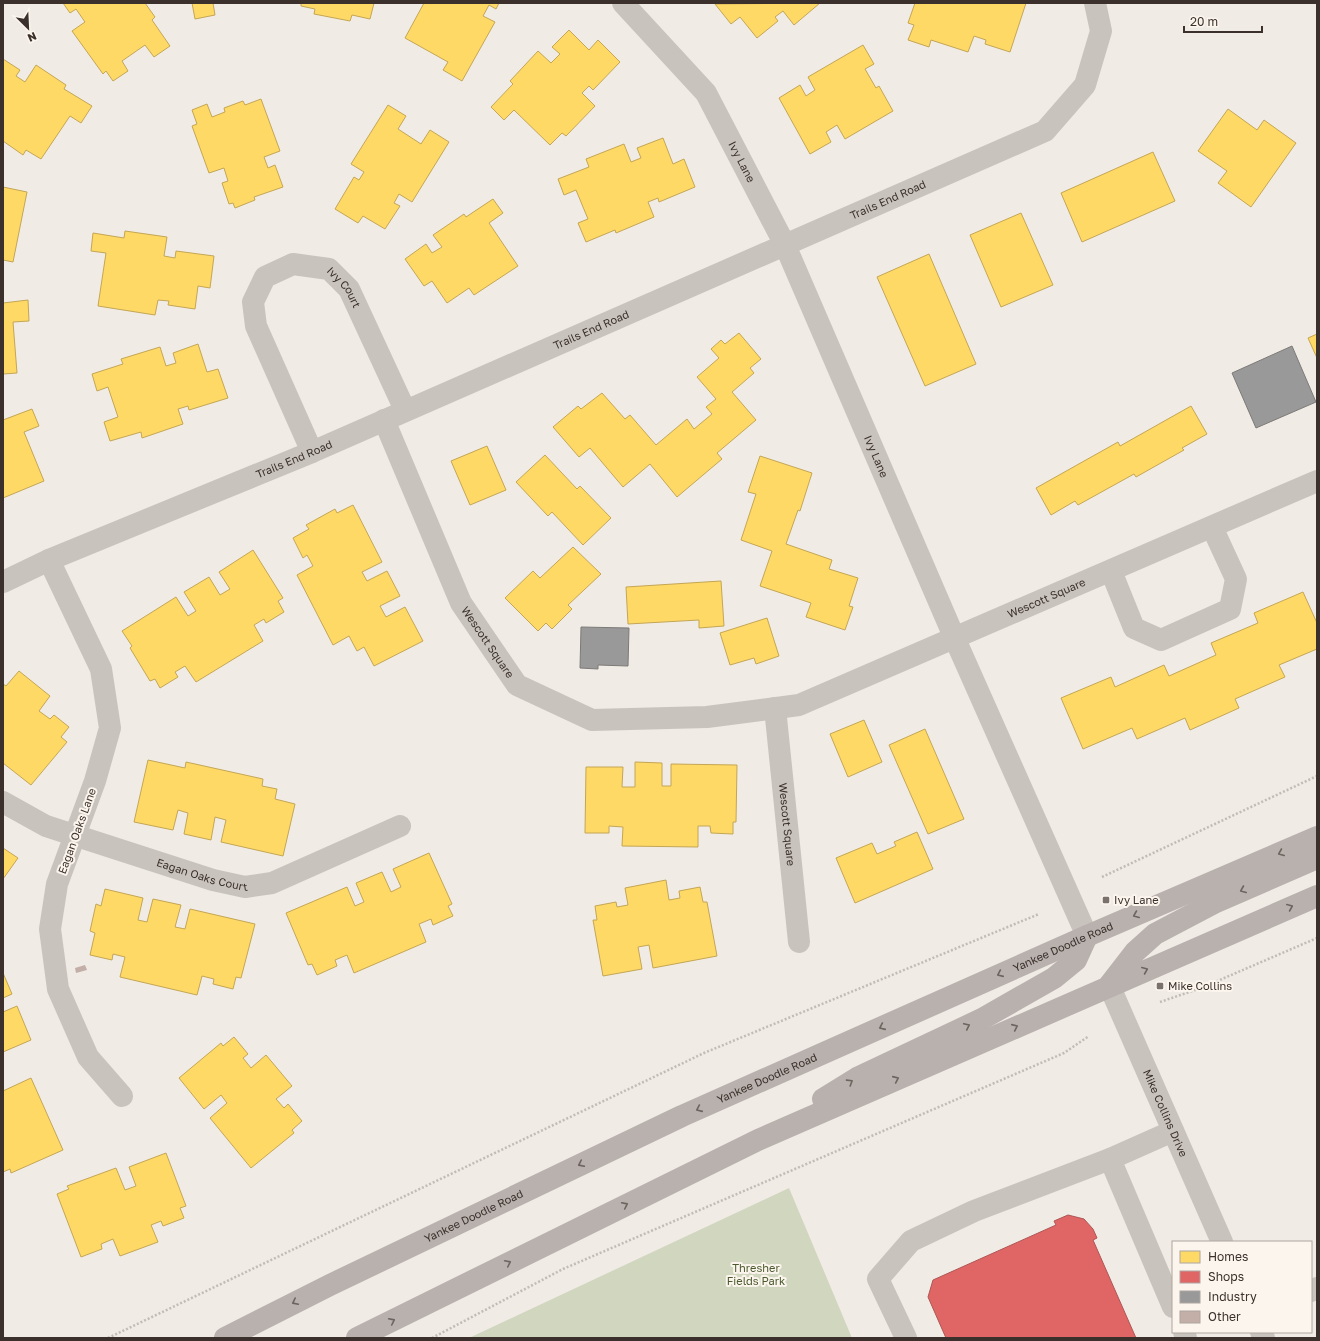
<svg xmlns="http://www.w3.org/2000/svg" width="1320" height="1341" font-family="'Golos Text',sans-serif">
<style>
.green{fill:#d1d6bf}
.homes{fill:#ffd966;stroke:#c4a654}
.shops{fill:#e06666;stroke:#ae5654}
.industry{fill:#999;stroke:#7d7a78}
.building{fill:#c3afa7}
.lines{fill:none;stroke-linecap:round;stroke-linejoin:round}
.path{stroke:#c2bbb6;stroke-width:2.5;stroke-dasharray:2 2;stroke-linecap:butt}
.minor{stroke:#c9c3be;stroke-width:22}
.major{stroke:#b8b1ad;stroke-width:22}
.oneway{stroke:#6d645f}
.poi-dot{fill:#7a716c;stroke:#fbf5ee;stroke-width:1.5}
.labels{text-anchor:middle;stroke-width:4;stroke-linejoin:round;paint-order:stroke}
.street-label{font-size:11px;fill:#3b302b;stroke:#fbf5ee}
.poi-label{font-size:11px;fill:#3b302b;stroke:#fbf5ee;text-anchor:start}
.park-label{font-size:11px;fill:#4a5a2e;stroke:#fbf5ee}
</style>
<rect width="100%" height="100%" fill="#f0ebe5"/>
<path class="green" d="M789 1188 852 1338H469Z"/>
<path class="homes" d="M63 3H145L155 17 152 20 170 46 154 57 145 45 122 61 128 71 113 81 106 71 103 74 72 31 85 22 76 9 70 13Z
M192 3H213L215 15 195 19Z
M301 3H374L370 19 352 15 350 21 314 14 315 9 301 6Z
M424 3H499L496 9 489 5 483 16 495 22 462 81 443 70 448 62 405 38Z
M820 3 794 25 783 11 775 17 778 21 757 38 740 17 731 24 715 4Z
M915 3H1026L1010 52 985 44 986 40 974 36 968 52 931 40 929 47 908 40 914 25 908 23Z
M569 30 589 50 598 40 620 62 593 90 589 86 582 93 595 106 566 136 562 133 550 145 514 110 504 120 491 107 513 84 510 81 538 51 551 63 560 54 552 47Z
M863 45 874 64 865 69 876 88 879 86 893 111 845 139 837 125 826 132 831 142 810 154 779 98 800 85 806 96 815 90 808 77Z
M3 59 20 70 16 76 25 82 36 65 66 85 64 89 92 106 81 123 70 116 41 159 26 150 23 155 3 141Z
M261 99 280 151 264 157 268 168 275 165 283 187 254 197 255 200 235 208 233 203 229 204 222 183 228 181 224 168 209 173 192 126 197 124 192 110 207 104 212 117 225 112 224 108 243 101 245 105Z
M388 105 406 116 398 129 421 144 430 130 449 142 412 202 399 194 394 203 400 206 385 229 363 216 358 223 335 209 354 177 359 180 364 172 351 164Z
M1228 109 1257 130 1264 120 1296 143 1251 207 1218 183 1227 171 1198 151Z
M663 138 673 164 684 159 695 187 659 202 658 198 648 202 654 217 616 233 615 230 586 242 578 223 588 219 576 190 564 195 558 179 589 167 586 159 624 144 631 162 641 158 637 148Z
M1153 152 1175 201 1082 242 1061 193Z
M3 187 27 192 13 262 3 260Z
M493 199 503 213 489 223 518 266 474 295 469 288 447 303 432 281 424 286 405 259 426 244 432 253 442 247 433 235 464 214 466 217Z
M1021 213 1053 285 1001 307 970 235Z
M125 231 167 237 164 256 175 258 176 251 214 256 210 288 198 286 195 309 168 305 169 301 158 300 155 315 98 306 106 253 91 251 93 233 124 238Z
M929 254 976 364 925 386 877 277Z
M28 300 29 321 13 322 17 373 3 374V303Z
M739 333 761 359 750 368 754 373 732 392 756 420 717 453 722 459 677 497 650 464 623 487 590 448 579 457 553 427 578 406 581 409 602 393 625 419 630 415 656 445 687 419 694 429 712 414 706 407 716 399 697 377 719 358 711 349 721 340 725 344Z
M1317 334V358L1308 338Z
M198 344 207 372 218 369 228 398 189 410 188 406 178 409 183 424 142 438 141 432 110 441 104 422 118 417 108 387 97 391 92 374 123 364 121 359 160 347 166 366 176 363 173 353Z
M1191 406 1207 434 1182 448 1184 450 1136 477 1134 474 1078 505 1075 501 1051 515 1036 488 1118 442 1120 446Z
M32 409 39 426 24 432 44 481 3 498V420Z
M487 446 506 490 470 505 451 461Z
M545 455 577 489 580 486 611 518 583 545 552 512 548 516 516 482Z
M760 456 812 473 800 511 798 510 786 544 832 560 829 569 858 578 849 606 853 607 845 630 806 617 811 603 760 586 772 551 741 540 756 494 748 492Z
M353 505 382 562 362 572 367 581 387 571 400 596 380 606 386 617 405 607 423 641 374 666 364 647 357 651 349 636 333 645 297 575 313 566 307 555 303 558 293 538 309 529 306 525 335 509 337 513Z
M573 547 601 574 568 605 572 609 552 629 546 623 538 631 505 598 533 571 540 578Z
M253 550 283 598 278 601 284 612 266 623 264 619 254 625 263 641 196 682 185 666 175 672 178 677 160 688 155 679 150 681 130 648 132 646 122 631 176 597 188 616 196 611 184 592 209 577 220 595 230 589 219 572Z
M721 581 724 626 699 628V620L628 624 626 587Z
M1303 592 1317 623V649L1279 665 1285 677 1235 699 1239 708 1190 730 1185 718 1137 739 1132 728 1083 749 1061 698 1111 677 1115 687 1164 665 1169 676 1216 655 1211 643 1258 623 1254 613Z
M767 618 779 656 756 664 754 658 730 665 720 633Z
M19 671 50 696 39 711 50 719 54 715 69 727 61 737 67 742 31 785 3 763V684L6 686Z
M864 720 882 762 848 777 830 734Z
M925 729 964 819 928 834 889 745Z
M148 760 185 768 186 762 263 779 262 786 277 789 275 799 295 804 283 856 221 842 226 820 215 817 211 840 184 834 188 813 178 810 173 830 134 822Z
M635 762 662 763V786H671V764L737 765 736 822H733V834L711 833 710 826H698V847L622 846 623 827 609 826V833H585L586 767H623L622 787H635Z
M917 832 933 869 855 903 836 858 872 843 877 854 896 846 894 842Z
M3 848 18 858 3 879Z
M429 853 452 904 448 906 453 916 433 925 431 919 419 924 426 942 354 973 347 955 335 960 337 966 317 975 312 964 308 965 286 913 347 887 355 906 364 902 356 883 382 872 391 892 401 887 393 869Z
M666 880 669 900 680 898 679 891 700 887 703 902H707L717 956 653 968 649 945 638 947 642 969 603 976 593 920H597L595 906 616 902 617 907 628 905 625 888Z
M105 889 143 898 138 920 147 922 153 899 181 905 175 927 185 929 190 909 255 924 241 978 236 977 233 989 213 984 214 979 202 976 197 995 120 977 125 957 113 954 112 960 90 955 95 933 90 931 96 904 101 906Z
M3 973 12 994 3 998Z
M17 1006 31 1040 3 1052V1012Z
M234 1037 248 1054 243 1058 251 1068 266 1055 292 1086 276 1099 284 1108 288 1104 302 1121 292 1130 294 1133 251 1168 210 1118 227 1103 221 1095 204 1109 179 1078 221 1043 223 1046Z
M31 1078 63 1150 11 1173 10 1169 3 1172V1091Z
M166 1153 186 1206 180 1208 184 1218 163 1226 161 1221 151 1225 158 1242 120 1256 113 1239 101 1244 102 1249 81 1257 57 1194 69 1189 67 1186 116 1168 125 1190 136 1186 129 1167Z"/>
<path class="shops" d="M1068 1215 1084 1219 1093 1229 1097 1238 1093 1240 1136 1338H946L928 1297 933 1280 1056 1225 1054 1221Z"/>
<path class="industry" d="M1292 346 1316 402 1256 428 1232 373Z
M581 627 629 628 628 666 598 665V669L580 668Z"/>
<path class="building" d="M85 965 87 970 76 973 75 968Z"/>
<g class="lines">
<path class="path" d="M1102 877 1317 776
M1160 1002 1201 988 1317 938
M108 1338 704 1053 1039 914
M432 1338 563 1269 1064 1053 1089 1036"/>
<g class="minor">
<path id="s1" d="M623 3 706 93 785 245 955 639 1087 936"/>
<path id="s2" d="M384 420 461 603 517 685 592 720 707 717 799 705 1317 481"/>
<path id="s3" d="M312 452 256 326 253 302 265 277 293 264 329 269 349 289 405 410"/>
<path d="M49 560 101 669 110 728 95 781 57 884 50 929 58 989 88 1057 122 1096"/>
<path d="M1111 571 1134 628 1161 640 1230 609 1236 579 1212 527"/>
<path id="s4" d="M3 582 49 560 312 452 1045 131 1085 85 1101 31 1095 3"/>
<path id="s5" d="M775 708 799 942"/>
<path id="s6" d="M3 802 46 826 213 880 245 887 272 883 400 826"/>
<path id="s7" d="M1109 985 1222 1242"/>
<path d="M1110 1159 1173 1307"/>
<path d="M1311 1291 1317 1288"/>
<path d="M1184 1332 1186 1338"/>
<path d="M1261 1332 1264 1338"/>
<path d="M906 1338 878 1279 911 1241 974 1211 1110 1159 1173 1131"/>
</g>
<g class="major">
<path d="M1111 983 1135 952 1155 934 1214 903 1317 858"/>
<path d="M823 1099 857 1078 982 1019 1054 978 1076 960 1087 936"/>
<path id="s8" d="M225 1338 330 1285 682 1116 1087 936 1317 837"/>
<path d="M357 1338 758 1140 1317 896"/>
</g>
</g>
<defs><path id="oneway-chevron" d="M-2-3.5L2.5 0L-2 3.5" fill="none" stroke-width="1.6" stroke-linecap="round" stroke-linejoin="round"/></defs>
<g class="oneway">
<use href="#oneway-chevron" transform="translate(1281 853) rotate(157)"/>
<use href="#oneway-chevron" transform="translate(1243 890) rotate(157)"/>
<use href="#oneway-chevron" transform="translate(1290 907) rotate(-23)"/>
<use href="#oneway-chevron" transform="translate(1136 915) rotate(157)"/>
<use href="#oneway-chevron" transform="translate(1145 970) rotate(-23)"/>
<use href="#oneway-chevron" transform="translate(1000 974) rotate(156)"/>
<use href="#oneway-chevron" transform="translate(967 1026) rotate(-25)"/>
<use href="#oneway-chevron" transform="translate(882 1027) rotate(156)"/>
<use href="#oneway-chevron" transform="translate(1015 1027) rotate(-24)"/>
<use href="#oneway-chevron" transform="translate(896 1079) rotate(-24)"/>
<use href="#oneway-chevron" transform="translate(850 1082) rotate(-32)"/>
<use href="#oneway-chevron" transform="translate(699 1109) rotate(156)"/>
<use href="#oneway-chevron" transform="translate(581 1164) rotate(154)"/>
<use href="#oneway-chevron" transform="translate(625 1205) rotate(-26)"/>
<use href="#oneway-chevron" transform="translate(508 1263) rotate(-26)"/>
<use href="#oneway-chevron" transform="translate(295 1302) rotate(153)"/>
<use href="#oneway-chevron" transform="translate(392 1321) rotate(-26)"/>
</g>
<g class="poi-dot">
<rect x="1102" y="896" width="8" height="8" rx="2"/>
<rect x="1156" y="982" width="8" height="8" rx="2"/>
</g>
<g class="labels">
<g class="street-label">
<text dy="4" stroke="none"><textPath href="#s1" startOffset="200">Ivy Lane</textPath></text>
<text dy="4" stroke="none"><textPath href="#s4" startOffset="964">Trails End Road</textPath></text>
<text dy="4" stroke="none"><textPath href="#s3" startOffset="281">Ivy Court</textPath></text>
<text dy="4" stroke="none"><textPath href="#s4" startOffset="640">Trails End Road</textPath></text>
<text dy="4" stroke="none"><textPath href="#s1" startOffset="524">Ivy Lane</textPath></text>
<text dy="4" stroke="none"><textPath href="#s4" startOffset="316">Trails End Road</textPath></text>
<text dy="4" stroke="none"><textPath href="#s2" startOffset="858">Wescott Square</textPath></text>
<text dy="4" stroke="none"><textPath href="#s2" startOffset="246">Wescott Square</textPath></text>
<text dy="4" stroke="none"><textPath href="#s5" startOffset="117">Wescott Square</textPath></text>
<text transform="translate(77 831) rotate(-70)" y="4">Eagan Oaks Lane</text>
<text dy="4" stroke="none"><textPath href="#s6" startOffset="213">Eagan Oaks Court</textPath></text>
<text dy="4" stroke="none"><textPath href="#s8" startOffset="925">Yankee Doodle Road</textPath></text>
<text dy="4" stroke="none"><textPath href="#s8" startOffset="601">Yankee Doodle Road</textPath></text>
<text dy="4" stroke="none"><textPath href="#s7" startOffset="140">Mike Collins Drive</textPath></text>
<text dy="4" stroke="none"><textPath href="#s8" startOffset="277">Yankee Doodle Road</textPath></text>
</g>
<g class="poi-label">
<text x="1114" y="904">Ivy Lane</text>
<text x="1168" y="990">Mike Collins</text>
</g>
<g class="park-label">
<text x="756" y="1272">Thresher<tspan x="756" dy="13">Fields Park</tspan></text>
</g>
</g>
<rect width="1320" height="1341" fill="none" stroke="#3b302b" stroke-width="8"/>
<rect x="1172" y="1241" width="140" height="92" fill="#fbf5ee" stroke="#aea6a0"/>
<rect x="1180" y="1251" width="20" height="12" fill="#ffd966" stroke="#aea6a0"/>
<text x="1208" y="1261" font-size="12" fill="#3b302b">Homes</text>
<rect x="1180" y="1271" width="20" height="12" fill="#e06666" stroke="#aea6a0"/>
<text x="1208" y="1281" font-size="12" fill="#3b302b">Shops</text>
<rect x="1180" y="1291" width="20" height="12" fill="#999999" stroke="#aea6a0"/>
<text x="1208" y="1301" font-size="12" fill="#3b302b">Industry</text>
<rect x="1180" y="1311" width="20" height="12" fill="#c3afa7" stroke="#aea6a0"/>
<text x="1208" y="1321" font-size="12" fill="#3b302b">Other</text>
<g transform="translate(28 28) rotate(156)" stroke="#fbf5ee" stroke-width="3" paint-order="stroke">
<path d="M0-3L7 15L0 10L-7 15Z" fill="#3b302b"/>
<text y="-6" font-size="11" font-weight="bold" text-anchor="middle" fill="#3b302b">N</text>
</g>
<path d="M1184 26v6h78v-6" fill="none" stroke="#3b302b" stroke-width="2"/>
<text x="1190" y="26" font-size="12" fill="#3b302b" stroke="#fbf5ee" stroke-width="3" paint-order="stroke">20 m</text>
</svg>
